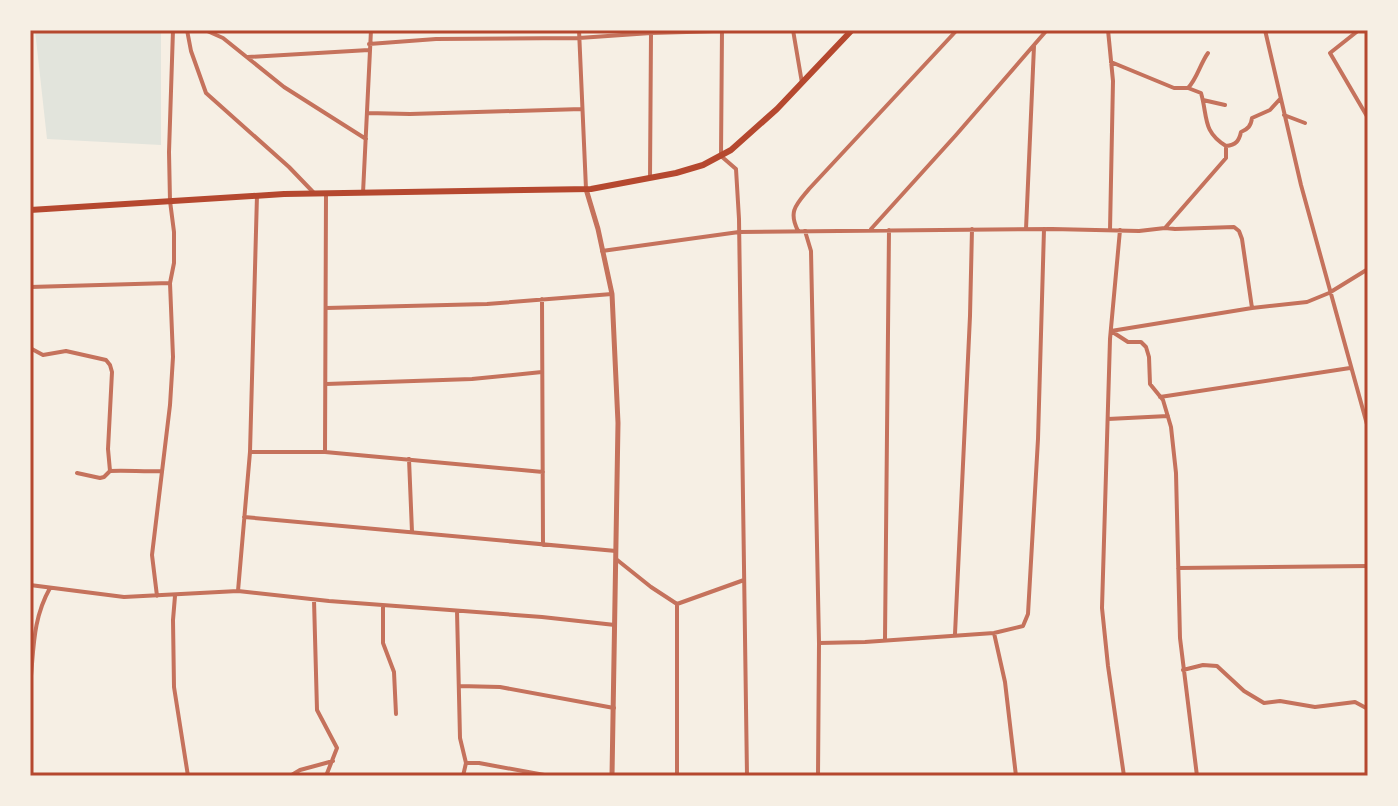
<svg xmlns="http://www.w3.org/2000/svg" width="1398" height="806" font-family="Roboto,sans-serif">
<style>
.green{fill:#e2e4dc}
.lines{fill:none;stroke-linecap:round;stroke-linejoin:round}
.minor{stroke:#c5725c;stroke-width:4}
.tertiary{stroke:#c5725c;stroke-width:5}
.secondary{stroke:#b5482f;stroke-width:6}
.neatline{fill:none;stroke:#b5482f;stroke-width:3}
</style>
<rect width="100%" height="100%" fill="#f6efe4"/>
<path class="green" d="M35 30H161V145L47 139Z"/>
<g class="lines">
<path class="minor" d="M187 30 191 51 206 93 289 167 314 193
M205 30 223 38 284 87 366 139
M579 30 586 189
M722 30 721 156 736 169 739 219 747 776
M793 30 802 83
M1108 30 1113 81 1110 230
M1265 30 1301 185 1368 428
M1359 30 1330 53 1368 118
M369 44 436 39 579 38 651 33 722 31
M248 57 369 50
M1111 62 1174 88H1188L1201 93C1208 117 1202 131 1226 146 1236 145 1239 141 1241 132 1248 129 1251 126 1252 118L1270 110 1280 99
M1188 88C1197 79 1200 64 1208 53
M1203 100 1225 105
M367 113 410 114 582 109
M1284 115 1305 123
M650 178 651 33
M363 193 371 30
M1165 228 1226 158V146
M871 229 956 135 1047 30
M1026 229 1034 46
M1120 230 1110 339 1102 608 1108 666 1124 776
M798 231C788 211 796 205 809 189L957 30
M805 231 811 251 819 643 818 776
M602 251 739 232 1052 229 1139 231 1165 228 1175 229 1234 227 1239 231 1242 239 1252 308
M30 287 170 283
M542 299 543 545
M326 308 487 304 612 294
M1111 331 1128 342H1141L1146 347 1149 357 1150 384 1163 400 1171 427 1176 473 1180 638 1197 776
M1111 331 1252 308 1307 302 1329 293 1368 269
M30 348 43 355 66 351 106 360 110 365 112 372 108 449 110 471
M326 384 472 379 542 372
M1160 397 1350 368
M1108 419 1168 416
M250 452H325L543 472
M325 452 326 194
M409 459 412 532
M77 473 100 478 104 477 110 471C127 470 145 472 162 471
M244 517 616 551
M616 559 651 587 677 604
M1178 568 1368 566
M30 585 124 597 238 591 329 601 542 617 615 625
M238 591 250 452 257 195
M157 596 152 555 170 405 173 357 170 283 174 263V232L170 201 169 152 173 30
M175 596 173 620 174 687 188 776
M314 600 317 710 337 748 326 776
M383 607V643L394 672 396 714
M457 611 460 738 466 763 463 776
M994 633 1005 682 1016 776
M955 634 970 316 972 229
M885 639 889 230
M819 643 865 642 994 633 1023 626 1028 614 1038 439 1044 229
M1183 670 1203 665 1217 666 1244 691 1264 703 1280 701 1315 707 1355 702 1368 709
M30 686C34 650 32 620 50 588
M459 686 500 687 614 708
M466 763H479L550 776
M290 776 300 770 333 761
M677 776V604L744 580"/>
<path class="tertiary" d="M586 189 598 229 612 294 618 423 612 776"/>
<path class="secondary" d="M30 210 284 194 591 189 676 173 703 165 731 150 777 109 852 30"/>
</g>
<rect width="1398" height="806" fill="none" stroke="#f6efe4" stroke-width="64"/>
<rect x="32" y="32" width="1334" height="742" class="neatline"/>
</svg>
